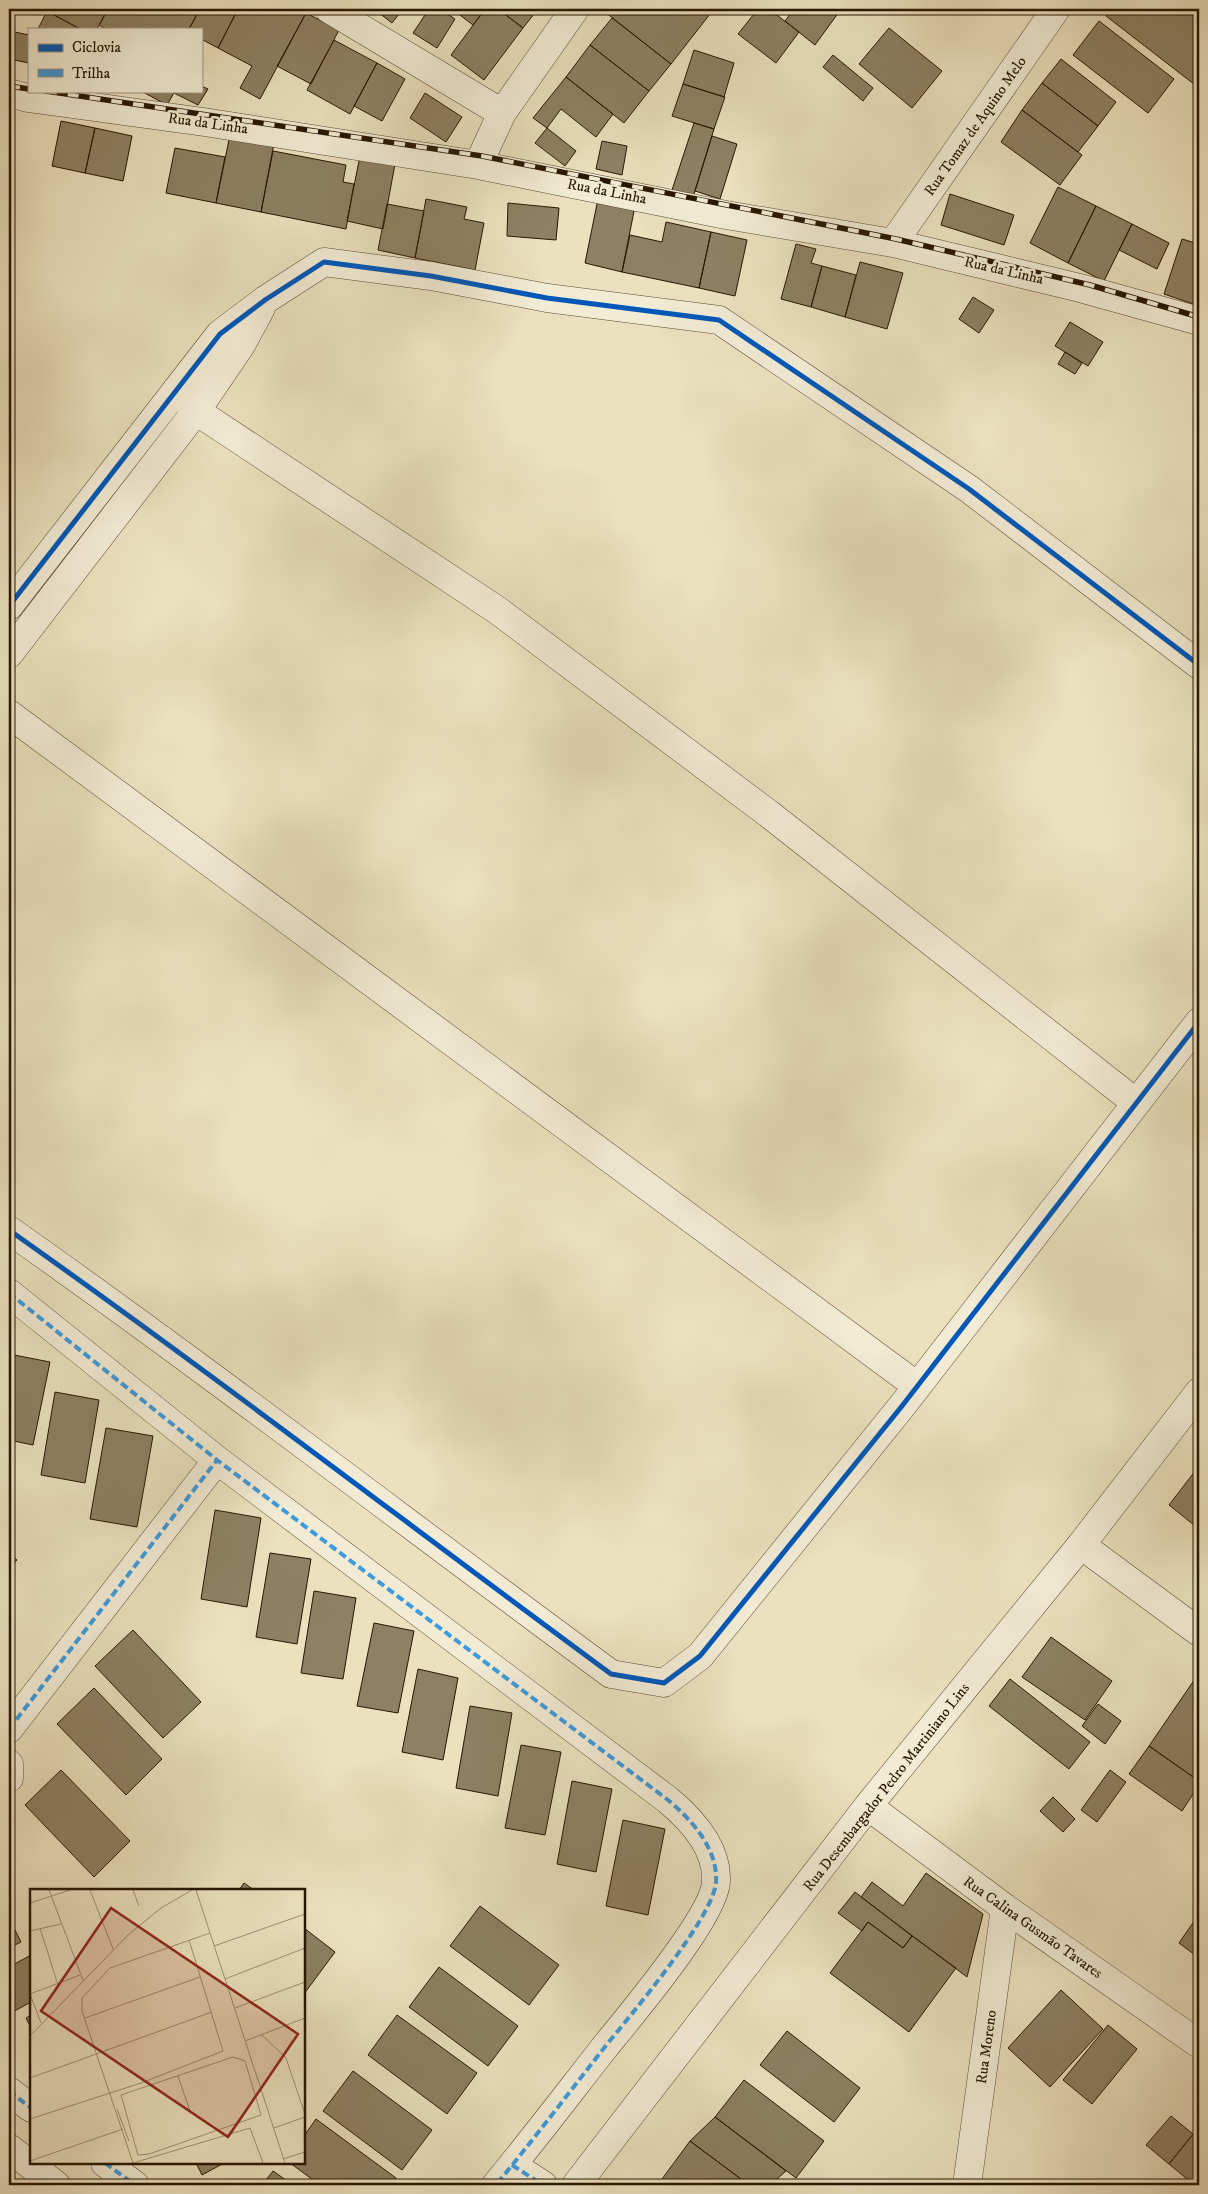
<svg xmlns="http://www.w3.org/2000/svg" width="1208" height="2194" font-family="'IM FELL DW Pica',serif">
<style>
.building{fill:#8d8063;stroke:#271600}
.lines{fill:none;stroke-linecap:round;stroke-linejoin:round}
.minor-casing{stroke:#584930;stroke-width:29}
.minor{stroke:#f2ecd5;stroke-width:28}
.rail-casing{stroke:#271600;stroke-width:5.5}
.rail{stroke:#f2ecd5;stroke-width:4;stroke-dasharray:11;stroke-linecap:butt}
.quiet{stroke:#3d9adc;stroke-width:4;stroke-dasharray:8 4;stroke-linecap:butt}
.cycleway-casing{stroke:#f2ecd5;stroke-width:8}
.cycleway{stroke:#0057b8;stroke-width:5}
.labels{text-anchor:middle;stroke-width:5;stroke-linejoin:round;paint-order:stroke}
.street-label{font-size:15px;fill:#271600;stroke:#f2ecd5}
.inset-road{fill:none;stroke:#9d9073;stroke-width:1}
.view{fill:#8f2418;fill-opacity:0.15;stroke:#8f2418;stroke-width:2.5}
.inset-edge{fill:none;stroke:#271600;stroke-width:2.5}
</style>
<rect width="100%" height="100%" fill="#ebe1bf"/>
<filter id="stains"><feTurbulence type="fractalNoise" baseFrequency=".004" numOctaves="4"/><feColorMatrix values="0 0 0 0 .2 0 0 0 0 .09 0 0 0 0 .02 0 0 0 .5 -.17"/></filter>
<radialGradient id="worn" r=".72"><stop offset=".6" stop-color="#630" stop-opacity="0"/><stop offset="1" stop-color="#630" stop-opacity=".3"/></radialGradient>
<path class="building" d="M10 9H29L28 13Z
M43 9H108L97 29H80Z
M108 9H200L189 29H106L99 25Z
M200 9H238L218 48 201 39V29H189Z
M238 9H299L306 13 260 99 240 88 252 66 218 48Z
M374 9H403L392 23Z
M429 9H440L455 19 437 48 413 33Z
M452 9H485L473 25Z
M485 9H498L523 28 484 80 451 55Z
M498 9H538L523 28Z
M607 9H704L710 14 671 64 605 12Z
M704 9H714L710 14Z
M758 9H769L799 32 776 63 738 34Z
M794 9H835L839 12 815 45 785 21Z
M1111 9H1199V88L1106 16Z
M47 11 80 29H38Z
M306 13 339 30 311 84 277 66Z
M612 18 671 64 649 91 590 45Z
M1099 21 1174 79 1148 113 1073 55Z
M889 28 942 71 912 108 859 64Z
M10 31 29 35V63L9 59Z
M334 40 377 63 350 114 307 90Z
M590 45 649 91 624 123 566 77Z
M694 50 734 63 724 97 683 84Z
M833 55 873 88 863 101 823 67Z
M1061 59 1116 102 1098 126 1042 83Z
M377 63 405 79 382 121 354 106Z
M566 77 613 114 596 137 561 109 547 128 533 118Z
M1042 83 1098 126 1078 152 1022 110Z
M683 84 725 97 714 129 672 116Z
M201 86 208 89 198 105 174 93 201 91Z
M141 91H175L167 105Z
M425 93 462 117 446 142 410 118Z
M1022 110 1082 155 1060 185 1001 142Z
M61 121 95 128 85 173 52 166Z
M694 123 714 129 693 197 672 190Z
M95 128 132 136 123 181 85 173Z
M547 128 576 151 565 166 535 143Z
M231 130 275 138 261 212 216 203Z
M712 136 737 144 720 199 695 191Z
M602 141 627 146 622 175 596 169Z
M175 148 225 157 216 203 166 193Z
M273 151 346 165 343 182 354 184 346 229 261 212Z
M360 156 395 164 383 229 347 221Z
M1058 187 1096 206 1068 263 1030 243Z
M950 194 1014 215 1004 245 941 225Z
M426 199 467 207 464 219 484 223 475 270 415 258Z
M598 199 635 206 622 272 585 263Z
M508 203 559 208 556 240 507 236Z
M387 204 424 211 415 258 378 250Z
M1096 206 1132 224 1104 281 1068 263Z
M666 222 711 232 699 288 622 272 630 235 662 242Z
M1132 224 1169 243 1157 269 1119 250Z
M711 232 747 240 735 296 699 288Z
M1182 239 1199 244V295L1196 305 1164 294Z
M796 244 816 249 811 263 822 266 811 307 781 299Z
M860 262 903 273 887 329 845 317Z
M822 266 856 275 845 317 811 307Z
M973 297 994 310 979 333 959 319Z
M1070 322 1103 342 1088 366 1055 346Z
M1065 352 1082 363 1075 374 1058 364Z
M9 1354 50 1362 33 1445 9 1440Z
M55 1392 99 1400 85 1483 41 1475Z
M106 1428 153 1436 137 1527 90 1519Z
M1199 1466V1529L1169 1505Z
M215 1510 261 1518 247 1607 201 1599Z
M9 1552 17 1560 9 1568Z
M270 1553 311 1559 297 1644 256 1637Z
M314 1591 356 1598 343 1679 301 1673Z
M374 1623 414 1631 398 1713 357 1706Z
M133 1630 201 1702 163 1738 95 1666Z
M1051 1637 1112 1681 1085 1720 1022 1677Z
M418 1669 458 1678 443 1760 402 1752Z
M1199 1673V1781L1149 1746Z
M1010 1679 1090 1742 1069 1769 989 1706Z
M94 1688 162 1759 126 1795 57 1724Z
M1098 1704 1121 1721 1105 1744 1082 1726Z
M470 1706 512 1713 498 1796 456 1788Z
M521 1745 561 1752 545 1835 505 1828Z
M1149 1746 1199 1781V1785L1182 1811 1129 1774Z
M61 1770 130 1841 94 1877 25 1805Z
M1110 1770 1126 1782 1097 1822 1081 1810Z
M572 1781 612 1789 596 1872 557 1864Z
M1053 1797 1075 1819 1063 1832 1040 1811Z
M623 1820 665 1829 648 1915 606 1906Z
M926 1873 983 1914 967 1977 861 1897 872 1882 903 1906Z
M244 1883 254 1890H239Z
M855 1892 912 1936 903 1948 868 1922 862 1931 838 1913Z
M480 1906 559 1965 529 2005 450 1946Z
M1199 1914V1958L1179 1943Z
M9 1918 21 1942 9 1948Z
M868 1922 903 1948 912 1936 956 1968 909 2032 830 1973Z
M304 1928 335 1952 304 1994Z
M31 1955V2002L9 2014V1967Z
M439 1967 518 2026 488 2066 409 2007Z
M1061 1990 1103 2029 1050 2087 1008 2048Z
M31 2015V2028L26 2018Z
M397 2015 477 2073 447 2114 368 2055Z
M1108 2025 1137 2049 1092 2104 1063 2080Z
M787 2031 860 2088 834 2122 760 2065Z
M353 2071 432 2130 402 2170 323 2111Z
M744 2080 824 2141 796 2178 715 2117Z
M1171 2116 1193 2134 1169 2164 1146 2145Z
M715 2117 786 2171 770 2185H749L690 2141Z
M316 2119 396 2178 391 2185H320L290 2163H304V2136Z
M1199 2127V2176L1193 2184 1169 2164Z
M690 2141 749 2185H670L662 2179Z
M196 2163H224L202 2175Z
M273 2171 293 2185H262Z
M662 2179 670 2185H657Z"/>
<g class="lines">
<g class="minor-casing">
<path id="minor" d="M329 9 502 113
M9 93 28 98 204 122 478 165 726 215 893 243 1080 288 1199 321
M478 165 502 113 575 9
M893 243 1056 9
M177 389 196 411 497 610 769 814 1135 1102
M9 606 220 334 265 300 324 262 431 276 547 298 719 320 969 489 1199 665
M9 654 196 411 241 345 261 308
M9 714 917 1386
M9 1230C213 1374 410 1526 611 1674L664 1683 700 1656 902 1406 1199 1022
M9 1293 217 1460 668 1800C692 1820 718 1849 716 1882 714 1917 629 2017 604 2048 568 2094 533 2140 496 2185
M1081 1545 1199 1632
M9 1729 217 1460
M9 1764V1778
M868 1806 1005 1908 1199 2044
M9 2091 31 2108
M9 2148 56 2185
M105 2163 135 2185
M512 2165 543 2185
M576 2185 868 1806 1081 1545 1199 1392
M967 2185 1005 1908"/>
</g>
<use href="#minor" class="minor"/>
<g class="rail-casing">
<path id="rail" d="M9 86 29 89
M46 91 482 156 896 239 1090 285 1199 317"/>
</g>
<use href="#rail" class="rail"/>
<path class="quiet" d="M9 1293 217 1460 668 1800C692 1820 718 1849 716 1882 714 1917 629 2017 604 2048 568 2094 533 2140 496 2185
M9 1729 217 1460
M9 1764V1778
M9 2091 31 2108
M105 2163 135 2185
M512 2165 543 2185"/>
<g class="cycleway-casing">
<path id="cycleway" d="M9 606 220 334 265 300 324 262 431 276 547 298 719 320 969 489 1199 665
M9 1230C213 1374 410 1526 611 1674L664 1683 700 1656 902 1406 1199 1022"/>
</g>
<use href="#cycleway" class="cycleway"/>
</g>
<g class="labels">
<g class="street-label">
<text transform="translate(208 123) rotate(8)" y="5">Rua da Linha</text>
<text transform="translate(975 126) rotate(-55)" y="5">Rua Tomaz de Aquino Melo</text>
<text transform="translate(607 191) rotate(11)" y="5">Rua da Linha</text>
<text transform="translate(1004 270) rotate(13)" y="5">Rua da Linha</text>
<text transform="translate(886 1787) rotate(-52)" y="5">Rua Desembargador Pedro Martiniano Lins</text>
<text transform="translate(1033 1927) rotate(35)" y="5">Rua Calina Gusmão Tavares</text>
<text transform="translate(986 2047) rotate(-82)" y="5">Rua Moreno</text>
</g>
</g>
<g transform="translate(30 1889)">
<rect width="275" height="275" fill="#ebe1bf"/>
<path class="inset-road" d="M19 1 53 91M60 1 83 60M103 1 109 17M166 1 255 274M0 14 40 1M10 39 28 96M0 42 31 35M184 57 275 25M195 90 275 59M205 119 275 93M55 129 170 88M11 134 0 105 50 86M232 146 256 169 275 225M0 147 98 46 131 19 162 1M215 152 275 129M203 168 215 172 231 226 119 265 108 266 91 206ZM148 187 160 222M0 189 182 123M87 220 99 252M0 230 111 194 193 162 159 51M244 239 275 228M253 270 275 263M0 272 93 240M103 274 52 122V109L80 79 180 44M103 274 220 239 233 274"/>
<path class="view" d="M81 19 268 145 198 248 11 122Z"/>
<rect width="275" height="275" class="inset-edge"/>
</g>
<rect width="1208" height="2194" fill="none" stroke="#ebe1bf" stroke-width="30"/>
<rect x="10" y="10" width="1188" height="2174" fill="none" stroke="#271600" stroke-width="2.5"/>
<rect x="15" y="15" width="1178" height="2164" fill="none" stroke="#271600"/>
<rect x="28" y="28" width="175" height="65" fill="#f2ecd5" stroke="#a19680"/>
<rect x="38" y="44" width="25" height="8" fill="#0057b8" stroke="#a19680"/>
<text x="72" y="52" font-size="15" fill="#271600">Ciclovia</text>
<rect x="38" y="69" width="25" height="8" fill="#3d9adc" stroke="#a19680"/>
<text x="72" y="78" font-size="15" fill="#271600">Trilha</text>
<rect width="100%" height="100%" filter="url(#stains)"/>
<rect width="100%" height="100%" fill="url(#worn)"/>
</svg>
